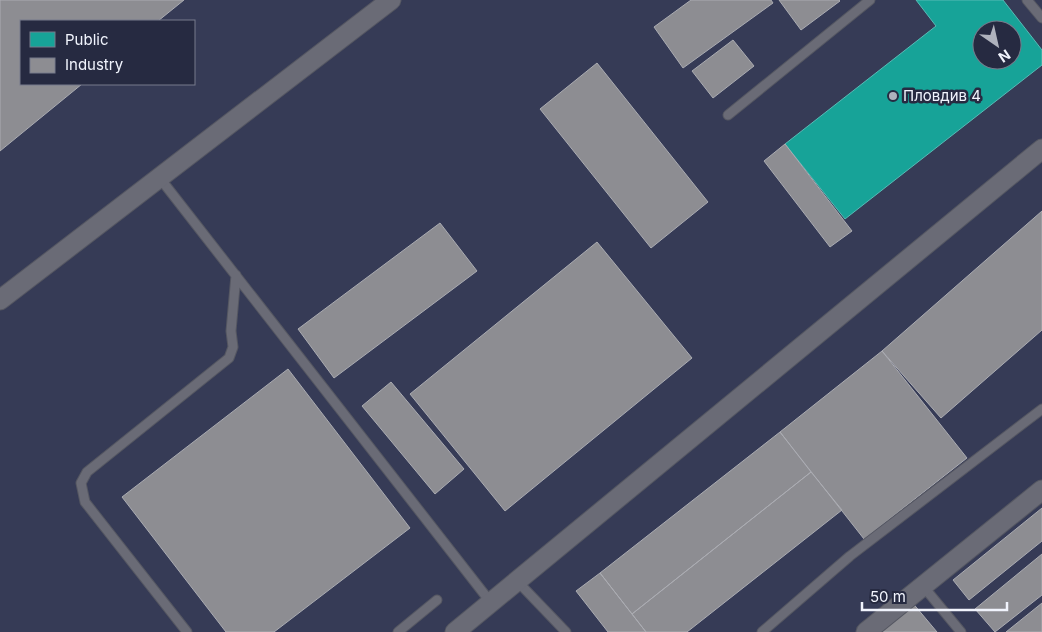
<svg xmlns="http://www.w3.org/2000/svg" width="1042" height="632" font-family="Inter,sans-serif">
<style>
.built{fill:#363b56;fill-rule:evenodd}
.public{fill:#17a398;stroke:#58bbb6;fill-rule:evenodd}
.industry{fill:#8d8d92;stroke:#abacb2}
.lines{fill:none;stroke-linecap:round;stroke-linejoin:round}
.lane-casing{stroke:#555762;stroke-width:11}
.street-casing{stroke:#555762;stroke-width:21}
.lane{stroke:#6a6b76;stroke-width:9}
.street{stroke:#6a6b76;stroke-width:19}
.poi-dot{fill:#afb2bd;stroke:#262a41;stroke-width:2}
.labels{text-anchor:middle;stroke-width:5;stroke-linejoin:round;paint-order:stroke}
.poi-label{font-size:15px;fill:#f1f4fd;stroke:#262a41;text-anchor:start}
</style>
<rect width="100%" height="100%" fill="#353846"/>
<path class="built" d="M0 0H1042V632H0ZM21 21H194V84H21ZM982 30H1012V60H982Z"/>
<path class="public" d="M916 0H1003L1042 50V65L845 219 785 144 936 26ZM982 30H1012V60H982Z"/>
<path class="industry" d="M0 0H184L158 21H21V84H82L0 151Z
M691 0H771L773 3 683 68 654 27Z
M779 0H839L840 1 801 30Z
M733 40 754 66 713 98 692 71Z
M597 63 708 202 651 248 540 109Z
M785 144 852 231 830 247 764 161Z
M1042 211V330L941 418 882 351Z
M440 223 477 271 334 378 298 329Z
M597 242 692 358 505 511 410 394Z
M882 351 967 458 864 539 780 432Z
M288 369 410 528 274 632H226L122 497Z
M391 382 464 469 435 494 362 406Z
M780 432 811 472 632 614 600 573Z
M811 472 842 510 687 632H646L632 614Z
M1042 508V541L969 600 953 580Z
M1042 554V595L995 632 975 609Z
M600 573 646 632H608L576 591Z
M911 601 937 632H873Z
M1042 603V632H1006Z"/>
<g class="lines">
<g class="lane-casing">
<path id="lane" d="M1027 0 1042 18
M728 115 870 0
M159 177 492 604
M518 582 566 632
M923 586 961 632
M187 632 85 502 81 483 87 472 229 358 233 347 231 331 236 275
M398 632 437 600
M762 632 850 556 1042 409"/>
</g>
<g class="street-casing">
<path id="street" d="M0 300 391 0
M455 632 1042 149
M866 632 1042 490"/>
</g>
<use href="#lane" class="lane"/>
<use href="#street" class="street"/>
</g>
<circle class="poi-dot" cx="893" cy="96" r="5"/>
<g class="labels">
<g class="poi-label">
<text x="903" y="101">Пловдив 4</text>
</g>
</g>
<rect x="20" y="20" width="175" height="65" fill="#262a41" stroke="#777b8c"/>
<rect x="30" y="32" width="25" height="15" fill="#17a398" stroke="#777b8c"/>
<text x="65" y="45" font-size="15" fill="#f1f4fd">Public</text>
<rect x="30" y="58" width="25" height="15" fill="#8d8d92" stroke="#777b8c"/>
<text x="65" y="70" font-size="15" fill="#f1f4fd">Industry</text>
<g transform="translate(997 45) rotate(146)"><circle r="24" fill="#262a41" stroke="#777b8c"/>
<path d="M0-4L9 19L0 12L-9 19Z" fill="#afb2bd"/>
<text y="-8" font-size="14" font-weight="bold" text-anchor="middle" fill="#f1f4fd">N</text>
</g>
<path d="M862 602v8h145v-8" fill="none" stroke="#f1f4fd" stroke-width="2.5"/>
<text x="870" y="602" font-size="15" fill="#f1f4fd" stroke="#262a41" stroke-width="4" paint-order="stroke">50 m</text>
</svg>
